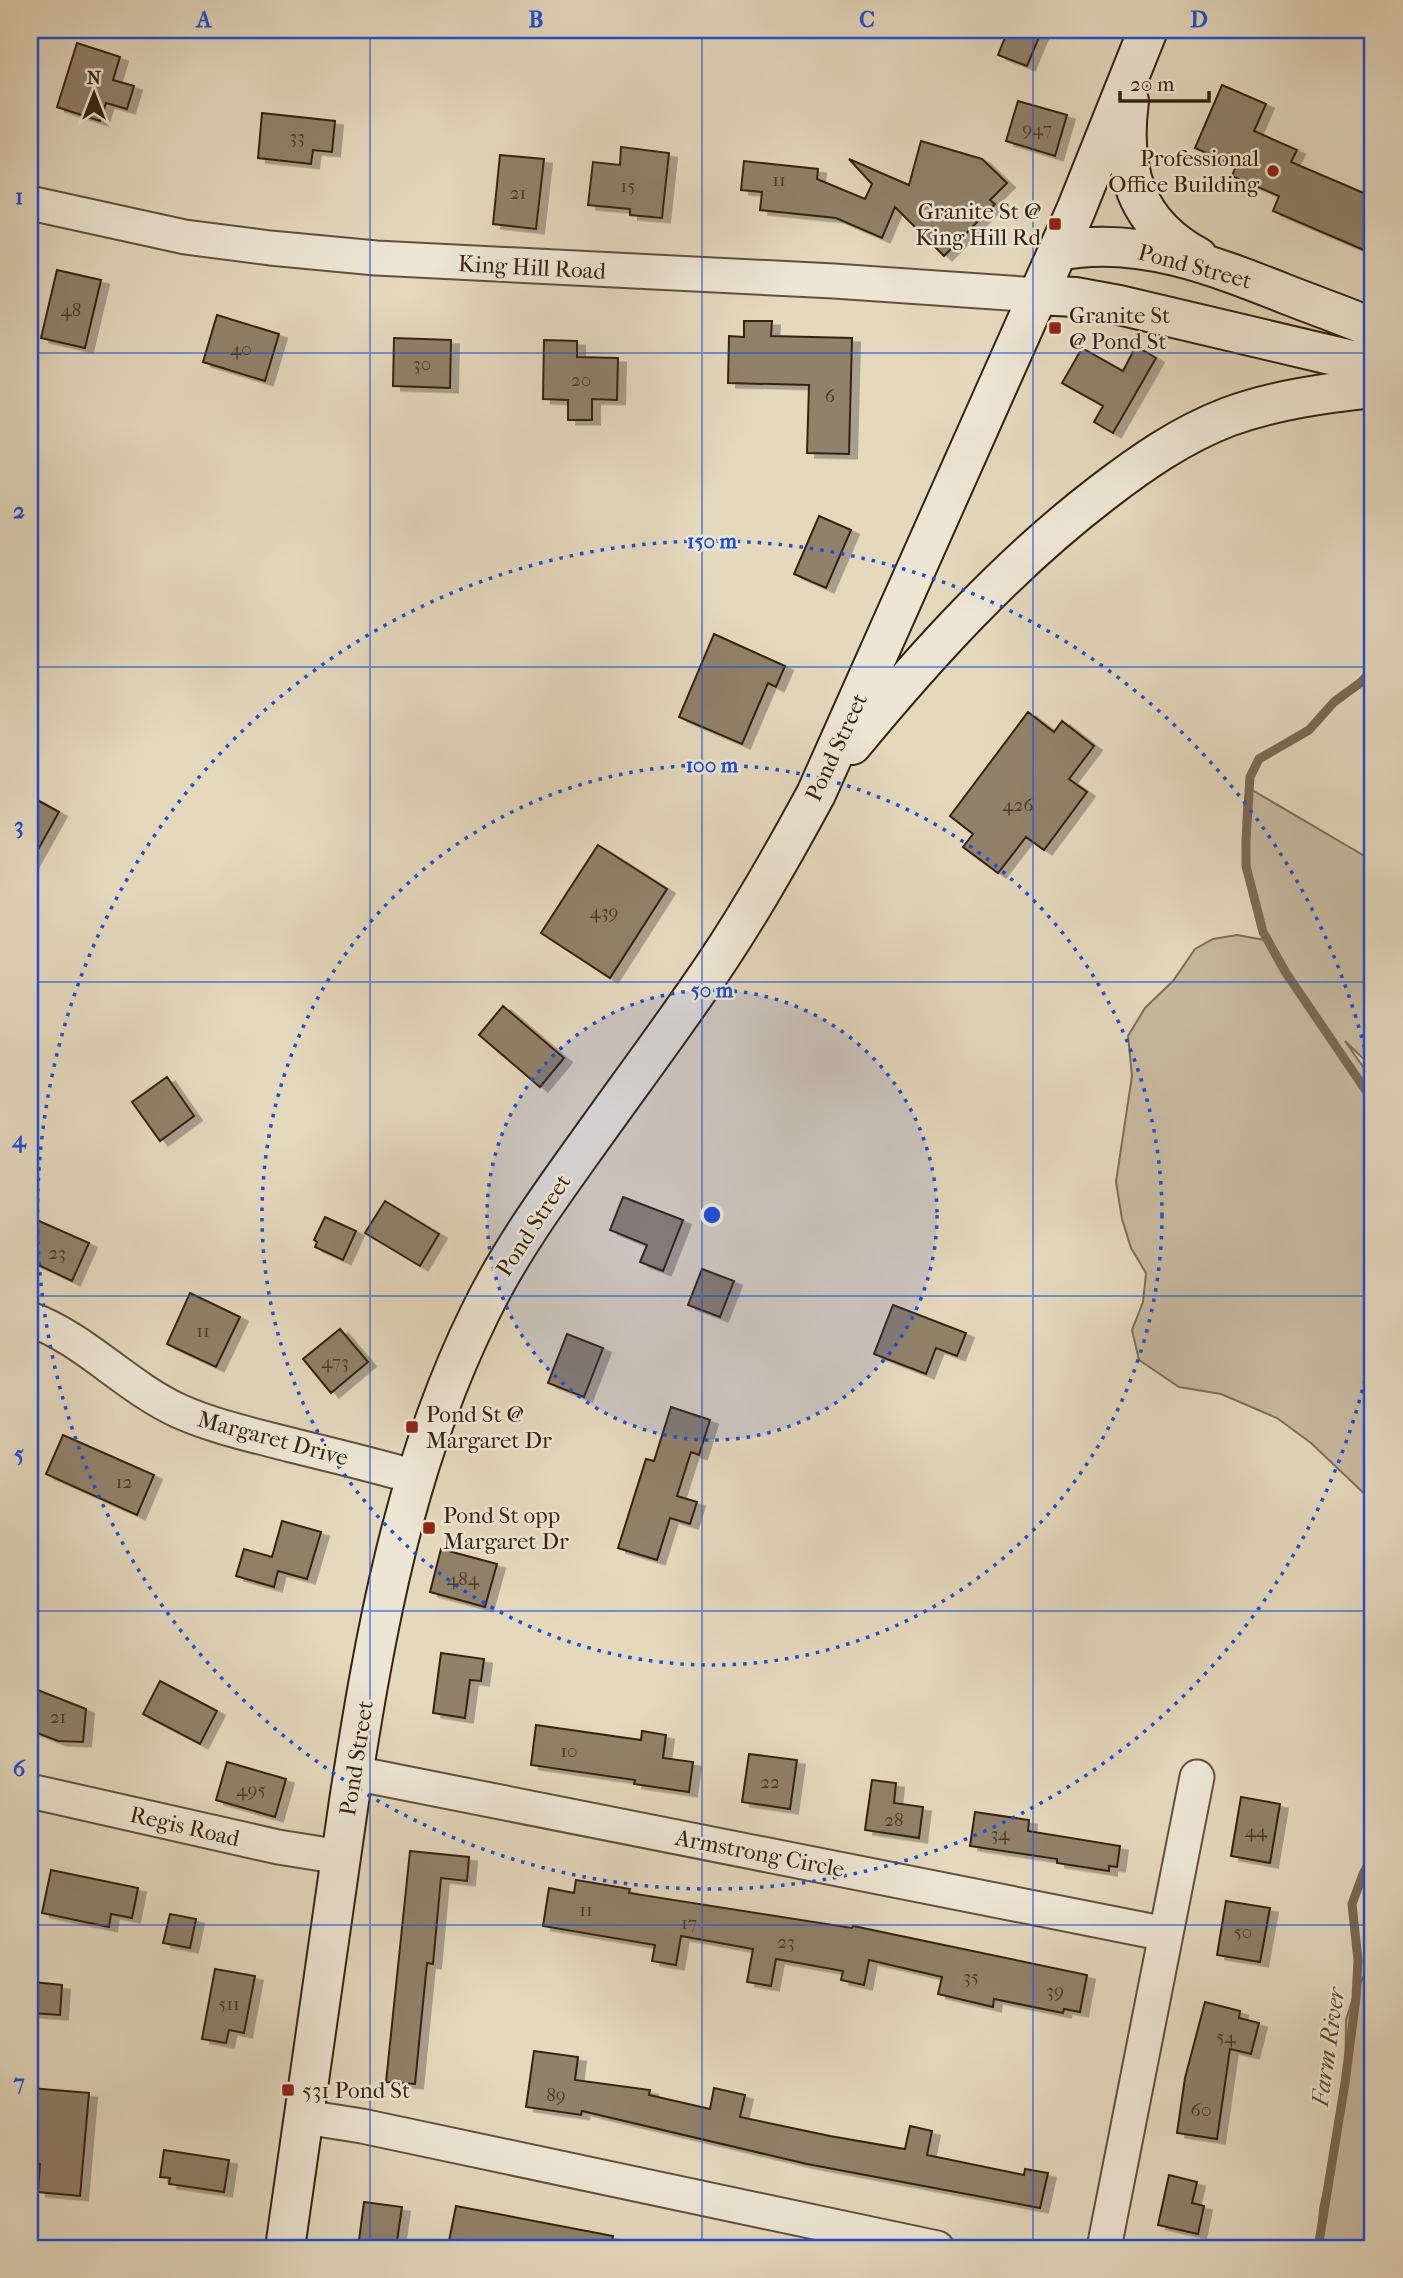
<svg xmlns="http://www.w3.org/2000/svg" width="1403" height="2278" font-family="'IM FELL French Canon',serif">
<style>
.green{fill:#c6b9a0;stroke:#7d6e58;stroke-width:2}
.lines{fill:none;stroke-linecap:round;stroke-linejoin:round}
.stream{stroke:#7a6a55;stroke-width:9}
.building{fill:#90816a;stroke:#342311;stroke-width:2;filter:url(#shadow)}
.street-casing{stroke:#60503c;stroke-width:37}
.secondary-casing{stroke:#342311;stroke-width:42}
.street{stroke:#ede6d4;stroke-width:33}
.secondary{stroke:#ede6d4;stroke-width:38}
.grid{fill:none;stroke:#1d4ed8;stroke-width:2;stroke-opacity:0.55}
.ring{fill:none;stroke:#1d4ed8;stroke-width:3.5;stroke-dasharray:3.5 7}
.poi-dot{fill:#8f2418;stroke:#ede6d4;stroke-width:2.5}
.labels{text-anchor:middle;stroke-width:5;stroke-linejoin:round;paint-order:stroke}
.number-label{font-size:19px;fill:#4b3a27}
.poi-label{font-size:23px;fill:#342311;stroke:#ede6d4;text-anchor:start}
.street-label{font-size:23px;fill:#342311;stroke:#ede6d4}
.water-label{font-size:24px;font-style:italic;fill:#5d4d39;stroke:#ede6d4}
.centre{fill:#1d4ed8;stroke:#ede6d4;stroke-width:3.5}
.ring-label{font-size:21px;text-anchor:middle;font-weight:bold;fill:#1d4ed8;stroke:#ede6d4;stroke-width:5;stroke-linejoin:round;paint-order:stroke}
.neatline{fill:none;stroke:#1d4ed8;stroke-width:2.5}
.grid-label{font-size:23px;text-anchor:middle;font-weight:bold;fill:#1d4ed8}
</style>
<defs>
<filter id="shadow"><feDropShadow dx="8" dy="4.5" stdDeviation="0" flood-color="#0004"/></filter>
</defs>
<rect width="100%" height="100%" fill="#e4d8bd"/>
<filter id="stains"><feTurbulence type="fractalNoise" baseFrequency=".00286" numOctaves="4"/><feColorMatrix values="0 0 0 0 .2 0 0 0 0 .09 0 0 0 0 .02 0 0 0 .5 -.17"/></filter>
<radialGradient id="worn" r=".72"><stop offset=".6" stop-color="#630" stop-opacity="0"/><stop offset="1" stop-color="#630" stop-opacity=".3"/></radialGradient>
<path class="green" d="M1247 787 1373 861V1068L1345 1041 1373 1081V1502L1311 1443 1277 1418 1221 1394 1179 1387 1139 1360 1132 1330 1143 1302 1146 1273 1131 1248 1122 1219 1116 1182 1132 1076 1128 1036 1145 1008 1173 981 1195 949 1213 939 1237 935 1265 940C1251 892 1237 837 1247 787Z
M1373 1559V1621C1363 1598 1361 1581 1373 1559Z
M1373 1959V2248H1318L1320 2209 1345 2096 1346 2020 1354 1995Z"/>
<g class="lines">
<path class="stream" d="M1373 670 1360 683 1334 702 1309 730 1259 759 1250 777 1246 840V866L1263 932 1286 973 1373 1101
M1318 2248 1345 2083 1356 1998 1358 1960 1352 1904 1363 1874 1373 1855"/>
</g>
<path class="building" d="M1008 30H1042L1027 66 998 55Z
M77 43 120 57 113 80 134 86 127 109 106 103 100 121 57 107Z
M1222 85 1266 104 1254 131 1297 150 1291 162 1373 197V254L1273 211 1279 196 1232 176 1236 166 1195 148Z
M1018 101 1067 115 1055 156 1006 141Z
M262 113 335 121 332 152 313 150 311 164 258 158Z
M921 141 982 159 1007 183 990 200 995 204 944 256 895 207 882 238 836 218 760 210 762 192 741 190 744 161 818 169 817 179 865 199 872 184 849 159 909 185Z
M621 147 669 153 662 218 630 215V209L588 205 593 162 620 165Z
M500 155 544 159 536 229 493 224Z
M57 270 101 280 85 348 41 338Z
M217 315 279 334 265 381 203 362Z
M744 321H772L771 336 852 338 849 454 807 453 809 385 728 383 729 336 744 337Z
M394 338 451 340 450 388 393 386Z
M544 340 577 341V357L618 358 617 400 592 399V420H568V400L543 399Z
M1136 346 1156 358 1113 433 1094 422 1103 406 1062 383 1082 348 1123 371Z
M819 516 851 530 826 588 794 574Z
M714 634 785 666 776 687 768 683 742 744 679 717Z
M1028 712 1054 732 1062 721 1094 746 1069 779 1087 792 1044 850 1026 837 998 873 963 847 973 834 950 816Z
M30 796 59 812 30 864Z
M598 845 667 889 610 978 541 933Z
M503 1006 564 1058 540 1087 479 1035Z
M167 1077 194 1116 160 1141 132 1102Z
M623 1197 683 1220 663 1271 640 1262 647 1245 610 1230Z
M385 1201 439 1234 420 1266 365 1233Z
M30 1217 89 1243 72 1281 30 1261Z
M325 1217 356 1231 343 1260 315 1247 317 1242 314 1240Z
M702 1269 734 1281 720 1317 688 1305Z
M190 1293 240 1317 216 1367 167 1344Z
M893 1305 966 1333 957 1356 936 1348 926 1374 874 1354Z
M340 1329 368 1362 331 1393 303 1359Z
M567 1334 603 1348 584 1397 548 1383Z
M671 1407 710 1420 699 1455 691 1452 677 1496 697 1502 690 1524 670 1518 657 1560 618 1548 646 1459 654 1461Z
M63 1435 154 1475 137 1515 46 1474Z
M282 1521 321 1532 307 1579 278 1571 274 1587 236 1576 244 1549 272 1557Z
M441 1549 497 1564 485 1607 430 1592Z
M441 1653 484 1659 481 1681 470 1680 465 1718 433 1713Z
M160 1681 217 1711 200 1744 143 1714Z
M30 1687 86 1709 83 1742 58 1741 30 1730Z
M536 1725 641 1740 642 1731 666 1735 663 1758 693 1762 689 1792 634 1784 635 1780 531 1765Z
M749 1754 797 1760 790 1809 742 1802Z
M227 1762 286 1779 275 1817 216 1800Z
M872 1780 896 1783 894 1803 923 1807 919 1838 865 1830Z
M1241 1797 1280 1804 1270 1863 1231 1856Z
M975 1812 1029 1820 1028 1831 1120 1846 1117 1867 1109 1866V1871L1057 1863V1859L970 1846Z
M410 1851 469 1857 467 1881 441 1878 433 1964 427 1963 415 2084 386 2082Z
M51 1870 138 1888 132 1918 111 1914 109 1927 42 1913Z
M576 1880 630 1889 629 1893 852 1928 853 1926 1087 1975 1080 2012 1064 2009 1063 2013 994 1999 993 2007 938 1994 942 1977 869 1960 864 1985 841 1980 843 1971 776 1959 771 1986 747 1982 753 1949 681 1936 676 1965 652 1961 655 1945 543 1926 549 1888 574 1893Z
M1226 1901 1270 1908 1260 1962 1217 1955Z
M170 1914 196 1919 190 1948 163 1943Z
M215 1969 255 1976 244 2033 229 2030 226 2043 202 2039Z
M33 1982 62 1985 60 2015 31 2013Z
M1205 2002 1240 2011 1239 2018 1259 2023 1251 2054 1230 2049 1217 2139 1177 2133 1185 2078Z
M534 2051 578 2057 575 2080 650 2090 649 2095 710 2109 714 2088 745 2095 740 2117 830 2136 905 2149 910 2126 932 2131 927 2155 1024 2175 1025 2169 1048 2173 1040 2208 807 2164 582 2111 581 2115 526 2107Z
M30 2088 89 2093 80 2196 38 2192 40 2164 30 2163Z
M164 2150 229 2160 224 2192 169 2184 170 2178 160 2177Z
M1169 2175 1197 2182 1192 2203 1204 2206 1198 2234 1158 2225Z
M364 2202 402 2207 396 2248H358Z
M456 2206 613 2236 611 2248H487L449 2241Z"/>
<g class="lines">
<g class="street-casing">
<path id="street" d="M30 203 185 237 270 248 376 258 834 281 1038 295
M30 1319C85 1339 125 1386 179 1411 215 1427 253 1435 291 1445 332 1455 374 1465 415 1477
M354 1773 1166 1934
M30 1791 278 1847 341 1857
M305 2117 362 2126 937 2248
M1104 2248 1197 1777"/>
</g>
<g class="secondary-casing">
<path id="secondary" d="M1129 101C1120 169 1135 223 1198 257
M1058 251C1137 235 1215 266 1288 295 1316 306 1345 316 1373 328
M1038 295 1075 297 1119 305 1373 365
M852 745C927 654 1008 565 1102 493 1141 463 1181 435 1228 417 1274 400 1325 393 1373 388
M285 2248C307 2099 327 1950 349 1801 375 1633 404 1467 480 1313 509 1253 548 1199 586 1146 623 1094 661 1043 697 991 741 929 779 862 816 794L1076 210 1148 30"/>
</g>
<use href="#street" class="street"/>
<use href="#secondary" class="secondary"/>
</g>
<path class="grid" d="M370 30V2248M702 30V2248M1033 30V2248M30 353H1373M30 667H1373M30 982H1373M30 1296H1373M30 1611H1373M30 1925H1373"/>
<circle cx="712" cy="1215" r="225" fill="#1d4ed8" fill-opacity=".12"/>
<g class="ring">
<circle cx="712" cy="1215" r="225"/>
<circle cx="712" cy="1215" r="450"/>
<path d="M1372 1349A674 674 0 1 1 1372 1081"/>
</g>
<g class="poi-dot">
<circle cx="1273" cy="171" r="7"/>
<rect x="1048" y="217" width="14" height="14" rx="3.5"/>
<rect x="1048" y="321" width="14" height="14" rx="3.5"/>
<rect x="405" y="1420" width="14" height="14" rx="3.5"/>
<rect x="422" y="1521" width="14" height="14" rx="3.5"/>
<rect x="281" y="2083" width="14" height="14" rx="3.5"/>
</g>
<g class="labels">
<g class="number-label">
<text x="1037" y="135">947</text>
<text x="297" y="143">33</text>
<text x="779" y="186">11</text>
<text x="628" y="192">15</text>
<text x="518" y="199">21</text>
<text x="71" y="316">48</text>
<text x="241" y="355">40</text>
<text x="422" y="370">30</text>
<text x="581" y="386">20</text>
<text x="830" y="402">6</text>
<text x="1018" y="811">426</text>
<text x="604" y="918">439</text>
<text x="57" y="1259">23</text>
<text x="203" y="1337">11</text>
<text x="335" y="1368">473</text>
<text x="124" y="1488">12</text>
<text x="463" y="1585">484</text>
<text x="58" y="1723">21</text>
<text x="569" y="1757">10</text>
<text x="770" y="1788">22</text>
<text x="251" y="1796">495</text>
<text x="894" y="1826">28</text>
<text x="1256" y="1837">44</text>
<text x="1000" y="1840">34</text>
<text x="586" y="1916">11</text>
<text x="689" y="1929">17</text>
<text x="1243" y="1938">50</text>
<text x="786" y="1948">23</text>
<text x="971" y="1983">35</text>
<text x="1055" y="1997">39</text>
<text x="229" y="2010">511</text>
<text x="1226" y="2043">54</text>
<text x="556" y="2101">89</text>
<text x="1201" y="2116">60</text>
</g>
<g class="poi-label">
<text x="1259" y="166" text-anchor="end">Professional<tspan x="1259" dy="26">Office Building</tspan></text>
<text x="1041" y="219" text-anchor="end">Granite St @<tspan x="1041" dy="26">King Hill Rd</tspan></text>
<text x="1069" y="323">Granite St<tspan x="1069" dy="26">@ Pond St</tspan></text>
<text x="426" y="1422">Pond St @<tspan x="426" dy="26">Margaret Dr</tspan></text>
<text x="443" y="1523">Pond St opp<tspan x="443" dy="26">Margaret Dr</tspan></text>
<text x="302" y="2098">531 Pond St</text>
</g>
<g class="street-label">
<text transform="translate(1195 266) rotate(15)" y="8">Pond Street</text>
<text transform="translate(532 267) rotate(3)" y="8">King Hill Road</text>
<text transform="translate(836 747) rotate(-65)" y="8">Pond Street</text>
<text transform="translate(533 1225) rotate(-57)" y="8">Pond Street</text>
<text transform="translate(273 1438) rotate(15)" y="8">Margaret Drive</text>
<text transform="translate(356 1758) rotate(-81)" y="8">Pond Street</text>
<text transform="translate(185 1826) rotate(13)" y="8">Regis Road</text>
<text transform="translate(760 1853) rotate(11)" y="8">Armstrong Circle</text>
</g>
<g class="water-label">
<text transform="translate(1328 2047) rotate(-82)" y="8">Farm River</text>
</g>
</g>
<circle cx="712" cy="1215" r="10" class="centre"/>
<g class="ring-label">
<text x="712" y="548">150 m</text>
<text x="712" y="772">100 m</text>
<text x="712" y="997">50 m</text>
</g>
<rect width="1403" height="2278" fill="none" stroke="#e4d8bd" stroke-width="77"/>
<g transform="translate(94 94)" stroke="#ede6d4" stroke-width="5" paint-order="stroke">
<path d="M0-5L12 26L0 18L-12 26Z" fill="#342311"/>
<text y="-10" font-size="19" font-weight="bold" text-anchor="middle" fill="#342311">N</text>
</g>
<path d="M1120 91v10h89v-10" fill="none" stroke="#342311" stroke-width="3.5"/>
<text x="1130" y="91" font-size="21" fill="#342311" stroke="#ede6d4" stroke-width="5" paint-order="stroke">20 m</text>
<rect x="38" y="38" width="1326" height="2202" class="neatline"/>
<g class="grid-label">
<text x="204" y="27">A</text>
<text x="536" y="27">B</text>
<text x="867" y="27">C</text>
<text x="1199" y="27">D</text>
<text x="19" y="204">1</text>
<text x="19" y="518">2</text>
<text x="19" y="833">3</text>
<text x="19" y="1147">4</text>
<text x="19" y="1461">5</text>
<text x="19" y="1776">6</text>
<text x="19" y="2090">7</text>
</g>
<rect width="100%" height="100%" filter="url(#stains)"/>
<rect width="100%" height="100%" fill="url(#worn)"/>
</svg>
